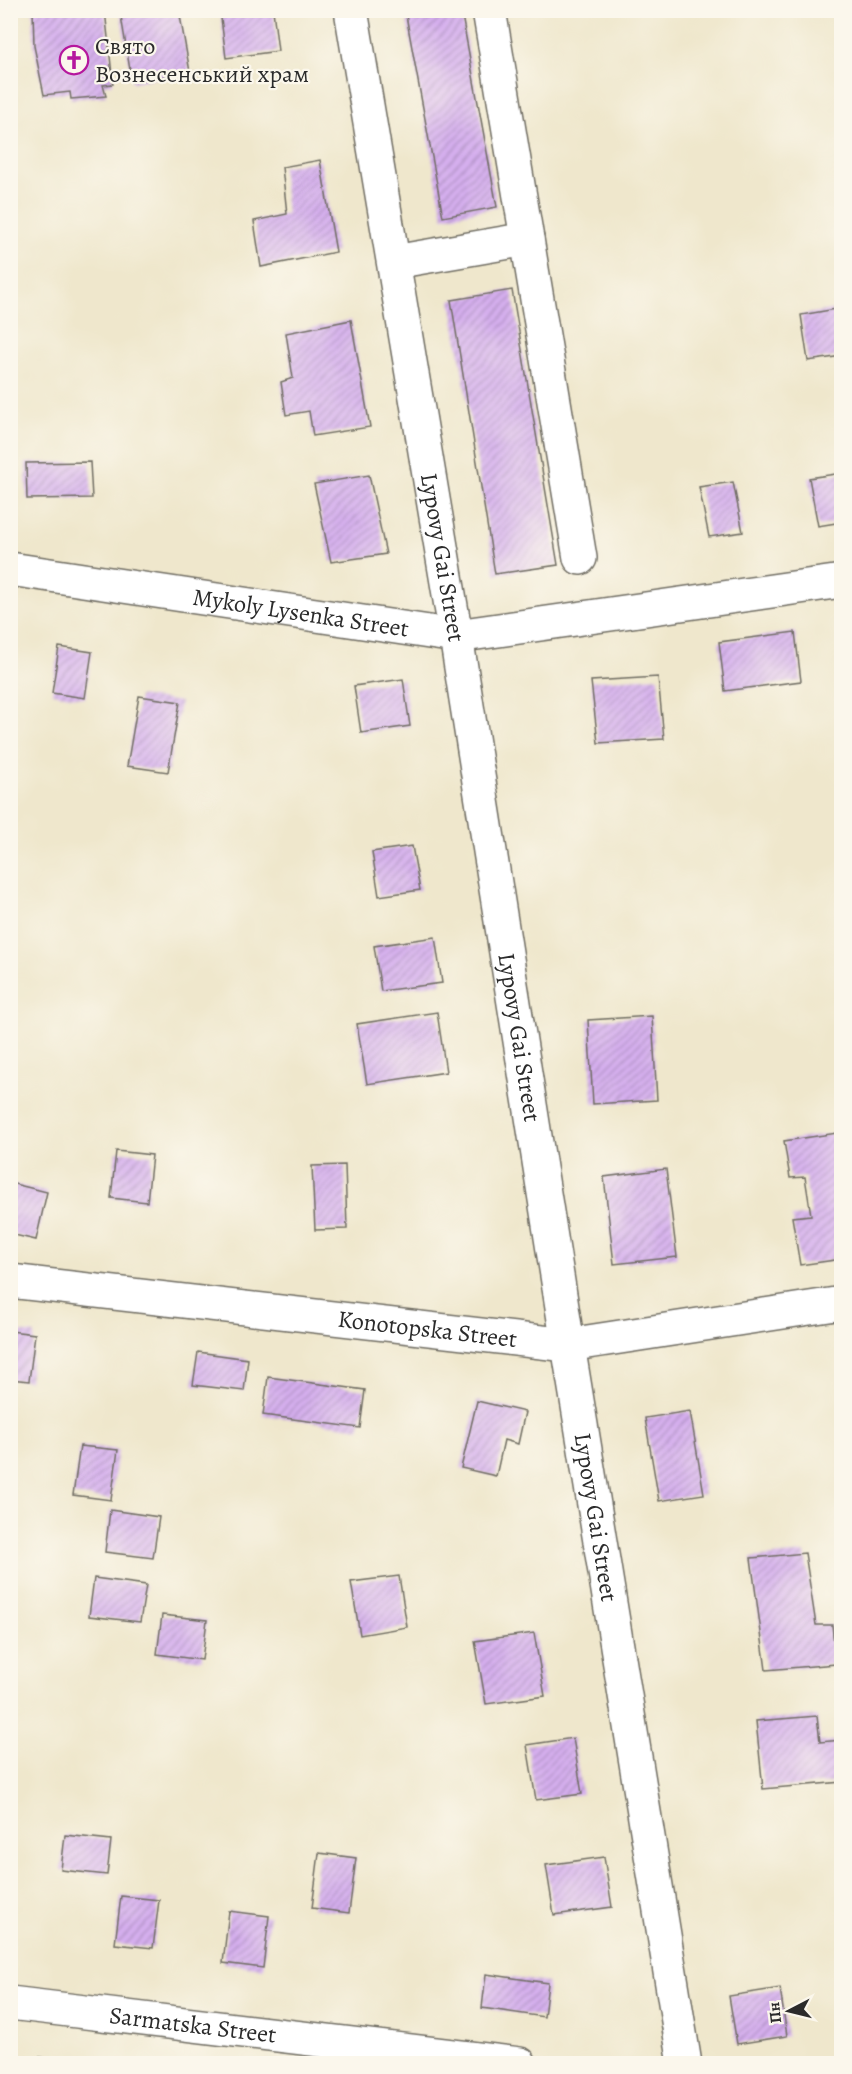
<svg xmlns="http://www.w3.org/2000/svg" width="852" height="2074" font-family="Alegreya,serif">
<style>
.building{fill:url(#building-hatch)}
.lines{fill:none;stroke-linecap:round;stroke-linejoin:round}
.minor-casing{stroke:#706d63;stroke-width:36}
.minor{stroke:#fff;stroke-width:33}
.labels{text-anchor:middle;stroke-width:4.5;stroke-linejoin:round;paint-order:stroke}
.poi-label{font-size:24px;fill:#2b2b2b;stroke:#fbf7ec;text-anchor:start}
.street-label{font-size:24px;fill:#2b2b2b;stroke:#fbf7ec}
</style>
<defs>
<pattern id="building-hatch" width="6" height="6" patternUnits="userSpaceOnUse" patternTransform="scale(1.5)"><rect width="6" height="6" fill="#d5afee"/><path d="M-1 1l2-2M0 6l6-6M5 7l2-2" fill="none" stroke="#ad8fc1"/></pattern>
</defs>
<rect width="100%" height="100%" fill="#fbf7ec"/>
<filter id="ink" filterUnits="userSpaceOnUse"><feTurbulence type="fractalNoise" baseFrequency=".0167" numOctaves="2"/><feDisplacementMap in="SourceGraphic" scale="12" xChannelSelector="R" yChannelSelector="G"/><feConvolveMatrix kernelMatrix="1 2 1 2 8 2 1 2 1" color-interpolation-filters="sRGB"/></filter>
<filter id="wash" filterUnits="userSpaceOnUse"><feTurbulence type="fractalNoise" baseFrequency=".008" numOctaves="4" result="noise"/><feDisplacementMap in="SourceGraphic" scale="24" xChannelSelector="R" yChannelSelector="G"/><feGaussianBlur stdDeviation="1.35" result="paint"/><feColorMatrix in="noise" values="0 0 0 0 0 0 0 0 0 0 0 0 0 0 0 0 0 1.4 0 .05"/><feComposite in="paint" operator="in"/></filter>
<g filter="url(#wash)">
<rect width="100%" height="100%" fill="#efe7cc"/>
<g id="blocks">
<path class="building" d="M33 10H105L113 84 103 85 106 96 71 99 70 92 44 95 34 46Z
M120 10H179L190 72 132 82Z
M220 10H273L278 51 226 58Z
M405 10H461L497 207 443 217Z
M320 160 336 252 261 267 254 221 287 214 282 167Z
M512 290 558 565 495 574 451 300Z
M842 308V356L808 361 801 315Z
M351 320 370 427 313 436 309 411 286 415 281 382 293 378 286 333Z
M90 462 92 498 27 499 26 463Z
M842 473V522L818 526 809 478Z
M369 475 386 554 331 562 314 484Z
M733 482 743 532 709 537 699 487Z
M795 632 801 681 725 691 719 642Z
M59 647 92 652 85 698 52 693Z
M658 677 664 739 598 743 591 681Z
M403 679 410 726 361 733 354 686Z
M139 696 180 702 168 772 127 766Z
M412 846 420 890 379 896 372 852Z
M435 937 442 983 381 991 374 946Z
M437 1012 446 1072 367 1084 357 1024Z
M652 1016 657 1100 593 1104 588 1020Z
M837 1133 842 1162V1259L800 1265 792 1217 811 1215 805 1177 790 1178 784 1141Z
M116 1151 152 1155 147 1202 111 1198Z
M345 1165 347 1229 315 1230 312 1166Z
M666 1169 677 1257 614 1264 604 1177Z
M10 1183 47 1192 36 1240 10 1234Z
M10 1331 35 1334 29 1381 10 1379Z
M198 1352 248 1359 244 1391 193 1385Z
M268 1377 365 1390 360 1428 263 1415Z
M477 1401 525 1412 518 1444 504 1440 496 1476 461 1468Z
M690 1411 704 1494 659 1501 645 1418Z
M80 1446 118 1450 111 1500 73 1495Z
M110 1510 159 1517 153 1558 105 1552Z
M805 1553 816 1625H832L836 1664 766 1670 751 1558Z
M399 1576 407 1627 360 1635 351 1582Z
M94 1578 146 1585 140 1622 89 1616Z
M162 1615 207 1620 202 1660 157 1654Z
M534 1633 545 1696 486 1704 475 1641Z
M817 1716 820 1742 842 1740V1782L763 1789 756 1721Z
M573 1738 582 1794 536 1800 527 1745Z
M65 1835 111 1840 107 1875 61 1870Z
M319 1853 356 1858 349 1913 312 1908Z
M604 1857 612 1907 554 1915 546 1865Z
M121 1896 159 1900 153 1948 115 1944Z
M229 1911 269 1916 263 1968 223 1963Z
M486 1974 548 1983 544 2017 482 2008Z
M780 1988 787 2036 737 2044 729 1996Z
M39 2057 78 2062V2064H38Z"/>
</g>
</g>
<g filter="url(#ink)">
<use href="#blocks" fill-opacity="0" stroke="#706d63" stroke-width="1.5"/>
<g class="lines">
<g class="minor-casing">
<g id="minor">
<path id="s1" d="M351 10 456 636 568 1345 685 2064"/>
<path d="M489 10 580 558"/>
<path d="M394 262 527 239"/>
<path id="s2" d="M10 569 456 636 842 581"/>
<path id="s3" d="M10 1281 568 1345 842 1303"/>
<path id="s4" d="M10 2003 520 2064"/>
</g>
</g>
<use href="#minor" class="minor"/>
</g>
</g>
<defs>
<g id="church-ring" transform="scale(1.5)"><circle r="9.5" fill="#fbf7ec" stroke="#b5179e" stroke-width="1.5"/><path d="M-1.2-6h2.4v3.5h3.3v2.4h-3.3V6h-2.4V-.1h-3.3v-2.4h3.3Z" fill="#b5179e"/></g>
</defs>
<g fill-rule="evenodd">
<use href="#church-ring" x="74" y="60"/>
</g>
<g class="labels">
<g class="poi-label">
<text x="95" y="54">Свято<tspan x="95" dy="28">Вознесенський храм</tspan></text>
</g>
<g class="street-label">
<text dy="8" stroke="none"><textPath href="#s1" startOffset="555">Lypovy Gai Street</textPath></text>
<text dy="8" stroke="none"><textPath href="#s2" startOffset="294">Mykoly Lysenka Street</textPath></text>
<text dy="8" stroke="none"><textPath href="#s1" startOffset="1041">Lypovy Gai Street</textPath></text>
<text dy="8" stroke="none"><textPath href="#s3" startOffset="420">Konotopska Street</textPath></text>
<text dy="8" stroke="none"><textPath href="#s1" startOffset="1527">Lypovy Gai Street</textPath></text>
<text dy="8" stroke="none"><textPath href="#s4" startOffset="184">Sarmatska Street</textPath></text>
</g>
</g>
<rect width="852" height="2074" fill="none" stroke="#fbf7ec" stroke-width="36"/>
<g transform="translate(789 2011) rotate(263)" stroke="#fbf7ec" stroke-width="4.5" paint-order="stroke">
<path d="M0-4.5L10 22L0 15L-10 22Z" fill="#2b2b2b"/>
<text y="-9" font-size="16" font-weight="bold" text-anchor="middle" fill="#2b2b2b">Пн</text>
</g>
</svg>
